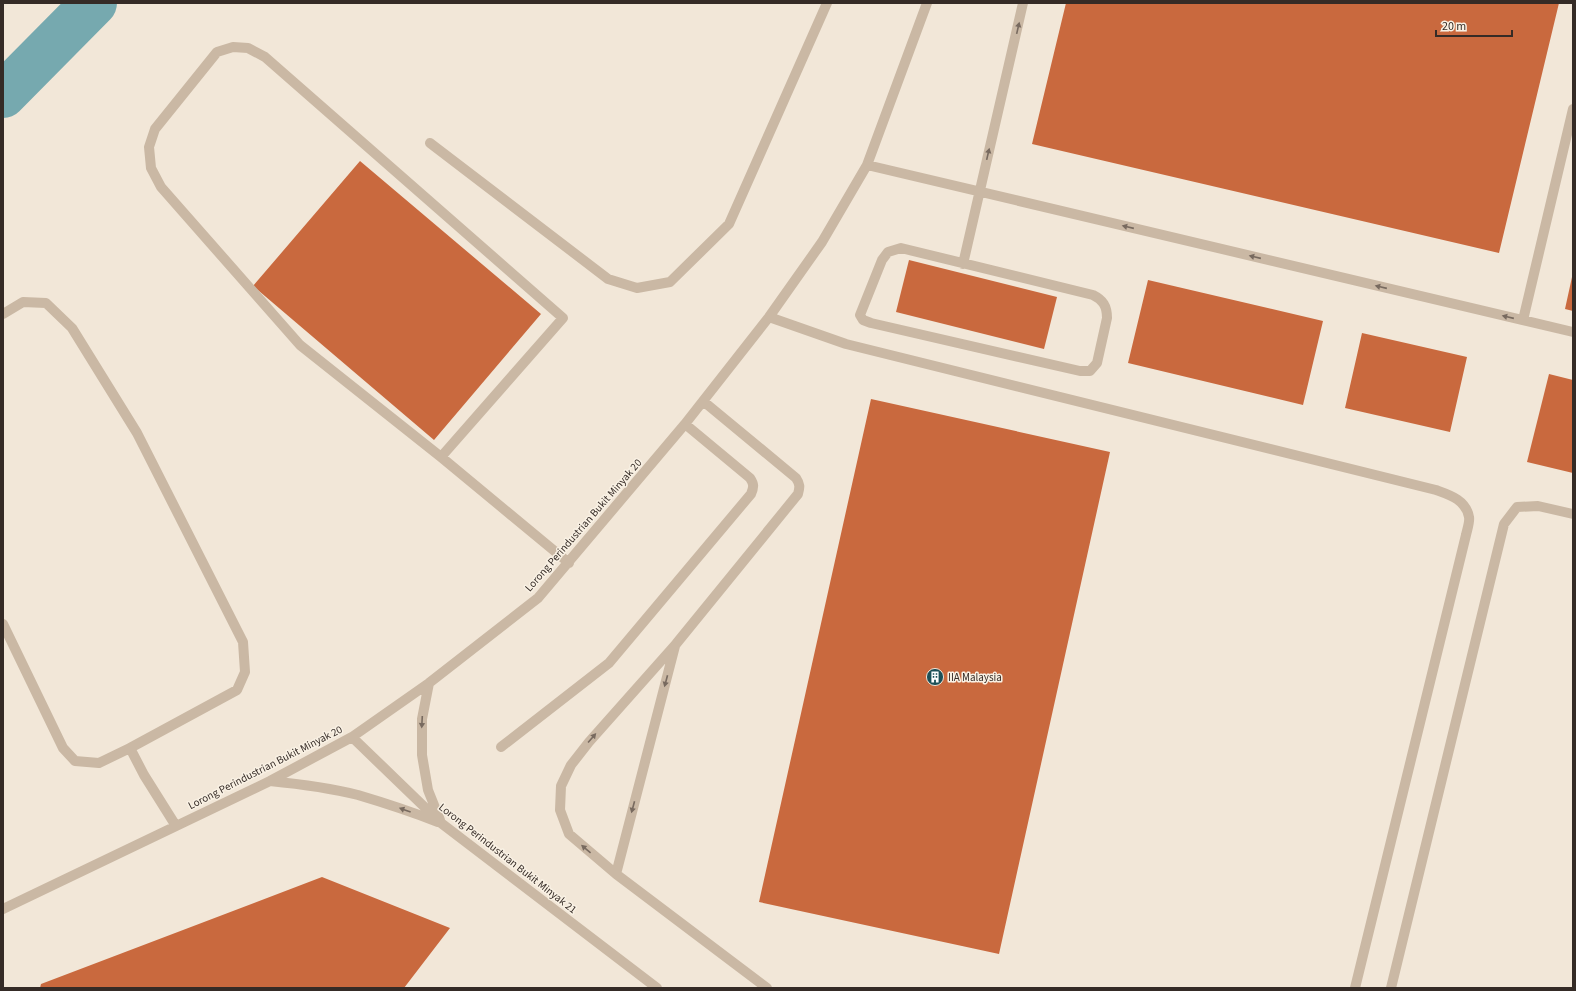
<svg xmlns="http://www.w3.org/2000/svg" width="1576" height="991" font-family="'Source Sans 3',sans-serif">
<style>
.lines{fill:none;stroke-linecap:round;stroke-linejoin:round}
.river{stroke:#76a9af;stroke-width:46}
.building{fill:#c9693e}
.minor{stroke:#cab8a4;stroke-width:10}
.oneway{fill:#786a5f}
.labels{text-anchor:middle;stroke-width:3;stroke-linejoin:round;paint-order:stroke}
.street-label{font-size:11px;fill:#352b26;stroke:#f9f1e4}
.poi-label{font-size:11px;fill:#352b26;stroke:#f9f1e4;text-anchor:start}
</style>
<rect width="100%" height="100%" fill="#f2e7d8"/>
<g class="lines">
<path class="river" d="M3 95 94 3"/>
</g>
<path class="building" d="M1066 3H1559L1499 253 1032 144Z
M360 161 541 314 434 440 253 286Z
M909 260 1057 297 1044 349 896 312Z
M1572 277H1573V311L1565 309Z
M1148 280 1323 321 1303 405 1128 363Z
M1362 333 1467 357 1450 432 1345 408Z
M1549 374 1573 380V473L1527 462Z
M871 399 1110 452 999 954 759 902Z
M322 877 450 928 404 988H40L41 984Z"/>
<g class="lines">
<path class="minor" d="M430 143 608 279 637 288 670 282 729 224 827 3
M867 165 1573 332
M901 248 1093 295C1103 300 1107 306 1107 318L1097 363 1090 371H1080L871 323 863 320 860 315 882 260 888 252Z
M963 264 1023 3
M3 314 23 302 46 303 72 328 137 433 243 642 245 672 237 690 130 748
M769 317 846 344 1436 490C1450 495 1466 500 1469 517 1470 522 1467 530 1466 535L1355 988
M1523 320 1573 109
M703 401 796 478C800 484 800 487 798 494L676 644 589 742 571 765 561 786 560 810 569 834 616 874 767 988
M441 457 563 318 265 57 248 48 233 47 217 52 155 129 149 147 151 168 161 187 300 345 441 457 569 563
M3 624 63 748 75 761 99 763 130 748 144 775 176 826
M429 683 422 719V755L428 790 440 820
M352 737 441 823 657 988
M501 747 609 663 751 494C754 487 754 484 750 478L685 424
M270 781C300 784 330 788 358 795 385 803 412 812 438 822
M616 874 675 646
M3 909 270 781 352 737 429 683 538 598 685 424 769 317 822 242 867 165 927 3
M1391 988 1504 524 1517 507 1538 506 1573 514"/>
</g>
<defs><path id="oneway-solid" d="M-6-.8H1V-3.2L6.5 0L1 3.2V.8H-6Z"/></defs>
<g class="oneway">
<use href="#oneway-solid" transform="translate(1018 28) rotate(-77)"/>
<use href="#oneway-solid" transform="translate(988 154) rotate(-77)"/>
<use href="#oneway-solid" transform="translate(1128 227) rotate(-167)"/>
<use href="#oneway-solid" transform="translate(1255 257) rotate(-167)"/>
<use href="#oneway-solid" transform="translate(1381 287) rotate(-167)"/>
<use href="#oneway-solid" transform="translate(1508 317) rotate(-167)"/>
<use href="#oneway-solid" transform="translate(666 681) rotate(105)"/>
<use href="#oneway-solid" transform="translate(422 722) rotate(93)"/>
<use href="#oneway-solid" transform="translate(592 738) rotate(-49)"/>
<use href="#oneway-solid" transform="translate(633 807) rotate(105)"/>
<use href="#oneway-solid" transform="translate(405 810) rotate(-160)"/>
<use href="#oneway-solid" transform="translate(586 849) rotate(-140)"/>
</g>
<defs>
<g id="building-disc" transform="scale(0.9)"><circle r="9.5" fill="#1b4f57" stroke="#f9f1e4"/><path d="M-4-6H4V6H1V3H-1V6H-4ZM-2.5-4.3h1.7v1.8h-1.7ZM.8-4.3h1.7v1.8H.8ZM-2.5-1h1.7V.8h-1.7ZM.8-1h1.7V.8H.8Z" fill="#fff"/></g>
</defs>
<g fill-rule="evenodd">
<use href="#building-disc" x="935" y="677"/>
</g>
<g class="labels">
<g class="street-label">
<text transform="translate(583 525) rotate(-49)" y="4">Lorong Perindustrian Bukit Minyak 20</text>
<text transform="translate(265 767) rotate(-27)" y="4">Lorong Perindustrian Bukit Minyak 20</text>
<text transform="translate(508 858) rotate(38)" y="4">Lorong Perindustrian Bukit Minyak 21</text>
</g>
<g class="poi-label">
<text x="948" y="681">IIA Malaysia</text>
</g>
</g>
<rect width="1576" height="991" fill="none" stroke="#352b26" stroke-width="8"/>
<path d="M1436 30v6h76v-6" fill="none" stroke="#352b26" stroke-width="2"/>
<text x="1442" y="30" font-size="12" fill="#352b26" stroke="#f9f1e4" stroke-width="3" paint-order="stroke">20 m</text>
</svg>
